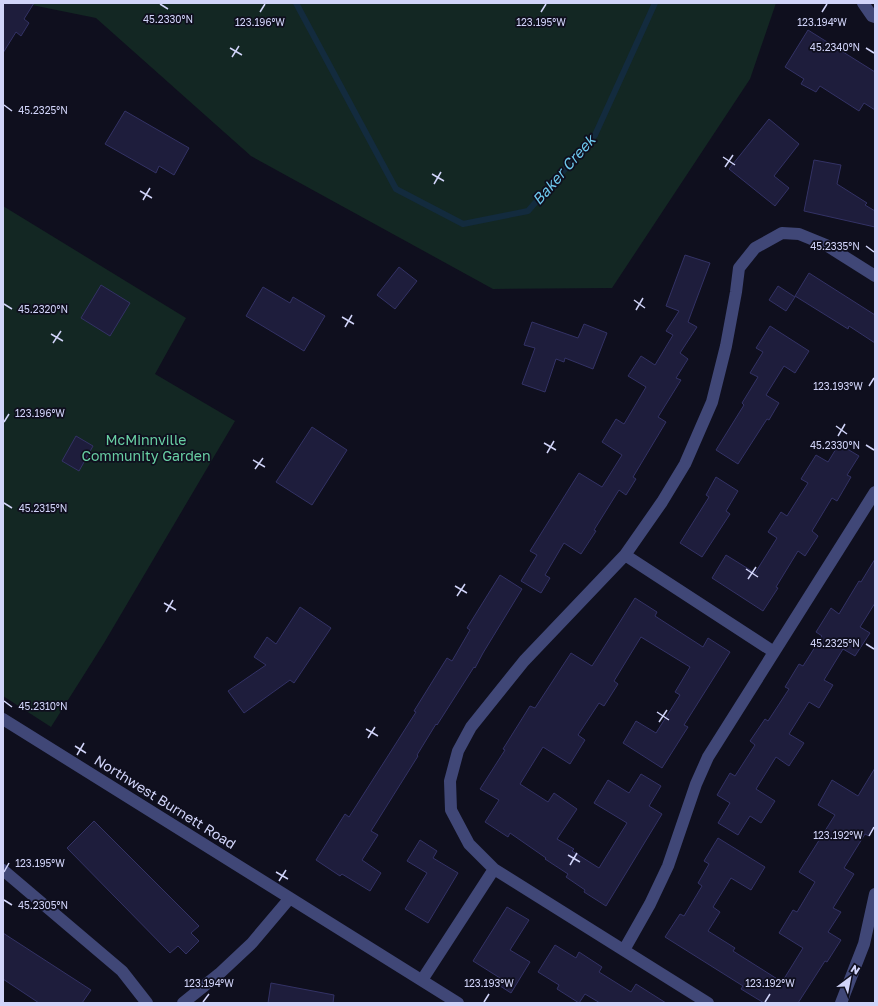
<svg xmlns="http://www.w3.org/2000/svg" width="878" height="1006" font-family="'Golos Text',sans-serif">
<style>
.green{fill:#132723}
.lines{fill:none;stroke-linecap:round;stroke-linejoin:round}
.stream{stroke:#132b3e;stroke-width:6}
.building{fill:#1e1d3c;stroke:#333265}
.minor{stroke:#404777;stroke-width:12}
.ticks{fill:none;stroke:#d1d4f9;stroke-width:1.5}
.labels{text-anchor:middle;stroke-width:3.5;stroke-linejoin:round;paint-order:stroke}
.park-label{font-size:14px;fill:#68cfa3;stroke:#0f0f1e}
.street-label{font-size:14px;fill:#d1d4f9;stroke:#0f0f1e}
.water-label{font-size:15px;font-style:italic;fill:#6dc7ec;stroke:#0f0f1e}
.ticks-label{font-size:10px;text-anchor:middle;fill:#d1d4f9;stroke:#0f0f1e;stroke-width:3.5;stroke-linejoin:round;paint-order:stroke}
</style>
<rect width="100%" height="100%" fill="#0f0f1e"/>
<path class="green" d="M22 3H776L750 79 612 288 493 289 251 156 96 18Z
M3 206 186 318 155 374 235 421 104 643 51 727 3 696Z"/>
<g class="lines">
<path class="stream" d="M296 3 396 189 463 224 528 211 595 135 655 3"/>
</g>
<path class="building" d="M3 3H34L24 19 29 23 21 36 16 32 3 53Z
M808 30 875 72V110L864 103 859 111 820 86 816 92 801 84 804 79 785 67Z
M125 111 189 148 174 175 159 166 156 173 105 144Z
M769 119 799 144 774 176 789 188 775 206 729 169Z
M814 160 841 165 837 184 867 203 865 205 875 211V227L804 211Z
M685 255 710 263 688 322 697 327 680 353 688 359 676 378 681 380 658 417 666 422 633 477 636 479 626 495 619 490 594 530 596 531 581 554 564 543 545 575 550 578 541 593 521 581 537 555 530 551 579 473 602 487 622 455 602 442 616 419 624 424 646 387 628 376 641 356 655 365 673 335 666 331 679 311 666 306Z
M399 267 417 281 395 309 377 295Z
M809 273 875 315V343L849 326 848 329 795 296Z
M101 285 130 303 110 336 81 318Z
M778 286 795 297 786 311 769 300Z
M263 287 290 303 293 297 325 316 304 351 246 316Z
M532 322 578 338 584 324 607 333 593 369 565 358 564 362 556 359 545 392 522 384 535 348 524 345Z
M770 326 809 351 795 373 784 366 766 395 779 403 769 420 767 419 738 464 716 450 744 405 742 403 758 377 750 373 763 352 756 348Z
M312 427 347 450 312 505 276 482Z
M76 436 93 446 79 471 62 461Z
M839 444 859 456 847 475 851 477 837 501 832 498 812 531 818 536 805 556 798 551 776 587 778 588 763 611 712 578 726 555 755 573 777 538 768 532 781 512 787 516 808 483 801 479 816 455 828 462Z
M716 477 738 491 726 511 730 514 702 557 680 543 709 497 706 495Z
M875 559V603L860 627 870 633 855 656 843 649 824 680 833 685 819 708 809 702 789 734 804 743 789 766 776 757 756 789 775 801 761 823 750 816 738 835 718 823 730 803 717 795 730 773 735 776 755 745 750 741 765 719 768 721 789 689 785 687 799 664 803 666 822 636 816 632 831 608 839 614 859 581 861 582Z
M500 575 522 589 483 653 475 668 474 667 437 725 436 724 417 755 418 756 371 831 378 835 362 860 381 873 370 891 342 874 340 876 316 860 345 814 349 817 416 712 414 711 447 658 452 661 470 630 467 628Z
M635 598 657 612 655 616 703 647 708 638 730 652 684 725 688 727 662 768 623 743 636 721 656 733 680 695 675 692 690 667 641 637 614 681 618 684 604 706 599 703 578 735 585 740 570 764 543 747 520 784 548 802 554 793 577 809 557 839 574 849 572 851 599 868 627 823 594 803 608 780 629 793 641 774 661 786 649 806 662 814 606 906 584 892 585 890 566 877 568 874 545 859 546 858 510 833 508 837 485 822 499 800 480 789 505 750 503 749 530 706 535 708 571 653 592 666Z
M300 607 331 628 294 683 290 680 244 713 228 691 266 665 254 657 267 637 276 644Z
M875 768V826L869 836 865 834 844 868 854 874 833 908 841 912 828 932 841 940 827 962 825 961 798 1003H764L741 989 743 986 665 937 680 914 684 916 702 886 698 883 709 864 704 861 718 838 765 867 751 890 731 878 713 907 720 912 708 931 735 948 733 951 782 982 803 948 779 933 793 910 797 912 815 882 799 872 835 815 818 805 832 780 858 796Z
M94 821 199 926 191 933 199 941 186 954 178 946 170 953 67 848Z
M420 840 437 851 433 858 458 873 428 923 405 909 427 873 407 861Z
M507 907 529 920 510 950 530 962 511 993 497 984 500 978 473 961Z
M3 933 91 990 82 1003H39L3 979Z
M555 945 576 958 579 952 602 967 599 972 631 992 636 984 666 1003H600L585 994 579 1003 557 989 559 985 538 972Z
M271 983 334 995 333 1003H268Z"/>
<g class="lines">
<path class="minor" d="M863 3 872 16 875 17
M625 555 774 652
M3 719 458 1003
M3 870 122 971 147 1003
M624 950 650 904 668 866 696 784 708 757 875 492
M422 980 494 869
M183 1003 219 974 252 943 290 898
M708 1003 494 869 469 844 451 810 450 781 458 751 471 727 524 661 625 555 662 502 685 464 712 402 726 346 736 292 739 268 755 248 782 233 799 234 826 245 875 276
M841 1003 864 944 875 894"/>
</g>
<path class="ticks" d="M160 4 168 9M260 12 265 4M541 12 546 4M822 12 827 4M230 48 242 55M866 48 874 53M232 57 239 46M4 105 12 111M723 157 735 165M725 167 733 155M432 174 444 181M434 184 441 172M140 191 152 198M143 200 150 188M866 246 874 252M634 300 645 308M4 304 12 309M636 310 643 298M342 317 354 324M345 327 352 315M51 334 63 341M53 343 61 331M869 386 874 378M4 422 9 414M836 426 847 434M838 436 845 424M544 443 556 450M866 445 874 450M547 453 554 441M253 460 265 467M255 469 263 458M4 503 12 508M746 569 758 577M748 579 756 567M455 586 467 593M457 596 465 584M164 603 176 610M166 612 173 600M866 644 874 649M4 701 12 707M657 712 669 720M659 722 667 710M366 729 378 736M368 738 375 727M75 746 86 753M77 755 84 743M869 836 874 827M568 855 580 862M570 865 577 853M4 872 9 863M276 872 288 879M279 881 286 870M4 900 12 905M203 1002 209 994M484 1002 489 994M765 1002 770 994"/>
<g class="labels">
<g class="park-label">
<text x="146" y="445">McMinnville<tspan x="146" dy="16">Community Garden</tspan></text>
</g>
<g class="street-label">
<text transform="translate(165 802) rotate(32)" y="5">Northwest Burnett Road</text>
</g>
<g class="water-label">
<text transform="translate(564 170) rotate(-49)" y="5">Baker Creek</text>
</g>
</g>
<g class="ticks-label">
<text x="168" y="23">45.2330°N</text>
<text x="260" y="26">123.196°W</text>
<text x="541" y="26">123.195°W</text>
<text x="822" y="26">123.194°W</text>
<text x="835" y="51">45.2340°N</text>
<text x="43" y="114">45.2325°N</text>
<text x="835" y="250">45.2335°N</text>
<text x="43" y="313">45.2320°N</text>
<text x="838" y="390">123.193°W</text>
<text x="40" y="417">123.196°W</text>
<text x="835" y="449">45.2330°N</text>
<text x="43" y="512">45.2315°N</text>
<text x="835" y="647">45.2325°N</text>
<text x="43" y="710">45.2310°N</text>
<text x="838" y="839">123.192°W</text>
<text x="40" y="867">123.195°W</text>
<text x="43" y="909">45.2305°N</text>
<text x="209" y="987">123.194°W</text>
<text x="489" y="987">123.193°W</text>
<text x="770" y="987">123.192°W</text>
</g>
<rect width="878" height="1006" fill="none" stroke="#d1d4f9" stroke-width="8"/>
<g transform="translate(850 978) rotate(32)" stroke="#0f0f1e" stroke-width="3" paint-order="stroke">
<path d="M0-3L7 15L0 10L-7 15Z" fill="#d1d4f9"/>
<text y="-6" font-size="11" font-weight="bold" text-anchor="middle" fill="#d1d4f9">N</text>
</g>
</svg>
